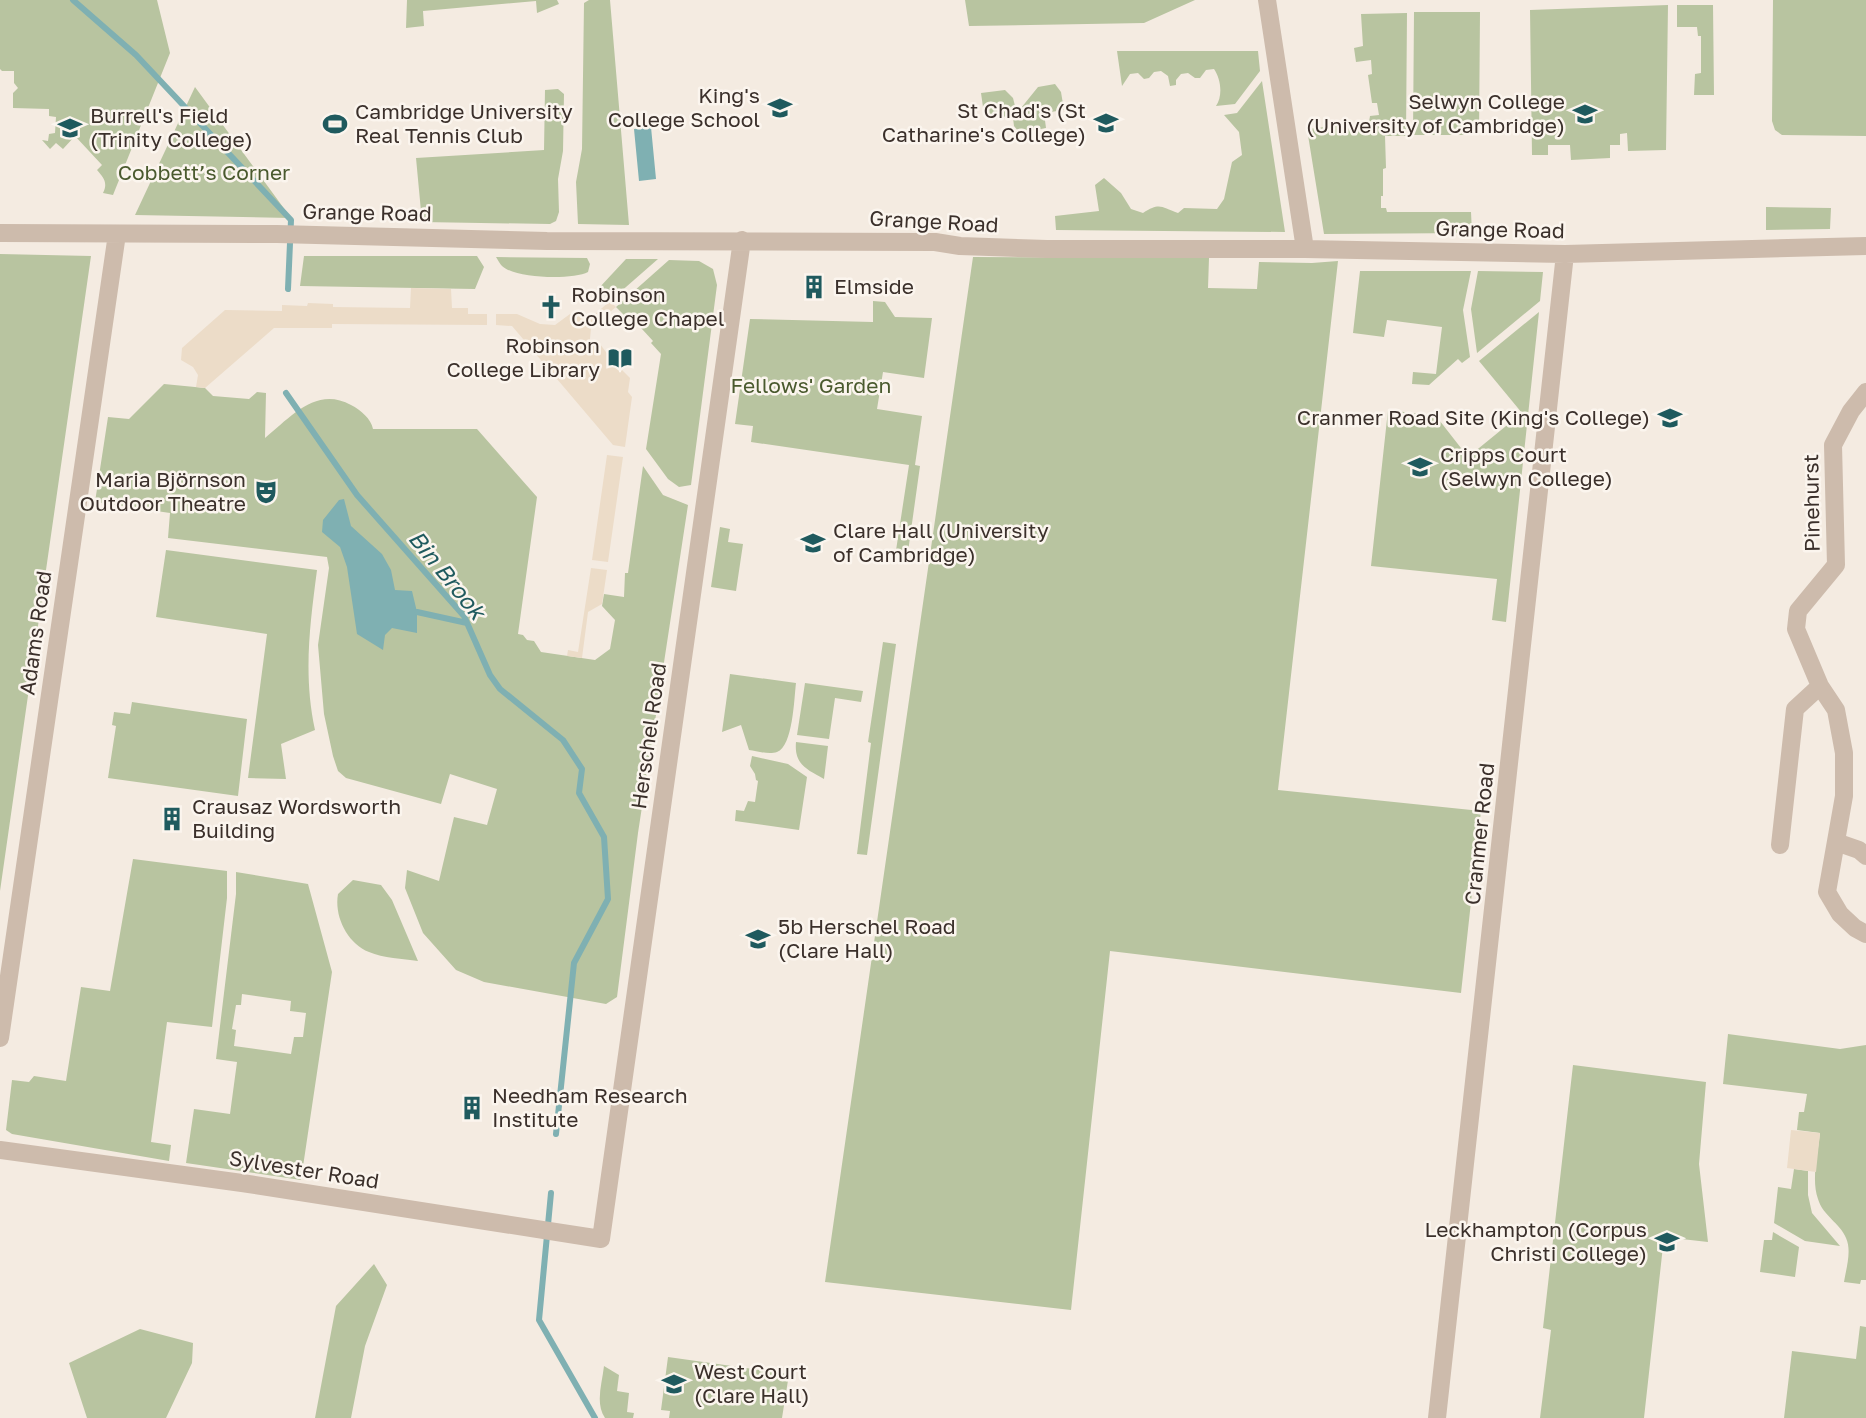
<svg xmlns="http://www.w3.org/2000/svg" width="1866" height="1418" font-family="'Golos Text',sans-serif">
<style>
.green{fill:#b8c4a0;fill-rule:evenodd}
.plaza{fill:#ecdcc8}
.water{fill:#7fb0b2}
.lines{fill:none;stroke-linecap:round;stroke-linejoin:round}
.stream{stroke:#7fb0b2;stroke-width:6}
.minor{stroke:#cdbbac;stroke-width:18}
.labels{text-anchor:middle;stroke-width:5;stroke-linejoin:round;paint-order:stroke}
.poi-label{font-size:21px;fill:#3b302b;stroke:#fbf5ee;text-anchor:start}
.park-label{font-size:21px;fill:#4a5a2e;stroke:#fbf5ee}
.street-label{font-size:21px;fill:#3b302b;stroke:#fbf5ee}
.water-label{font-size:23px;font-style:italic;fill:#1f5a5e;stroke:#fbf5ee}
</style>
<rect width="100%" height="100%" fill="#f4ebe1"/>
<path class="green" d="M0 0H157L170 53 113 195 103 193C108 183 104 178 97 170L102 165 75 136 63 149 56 143 50 149 42 140 48 141 49 134 55 133 56 117 49 116V109L13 108V93L18 88 14 83V71H2L0 69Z
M407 0H557L559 4 537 13 536 1 423 11 424 26 406 28Z
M589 0H610L629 225 578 224 576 182 582 149 584 3Z
M965 0H1195L1144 23 969 26Z
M1773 0H1866V136L1782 135 1775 130 1772 121Z
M1668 5 1666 150 1628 151 1627 133 1620 134V145H1610V158L1571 160 1570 145H1548V155H1532L1530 10Z
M1677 5H1713L1714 95H1694L1695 74 1701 73V36H1698L1697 27H1677Z
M1414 12H1480L1479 135H1413Z
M1407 13 1406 136H1385L1386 168 1383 169V196H1381V208H1386L1387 212H1471L1472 233 1324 234 1307 129 1353 124 1355 130 1368 128 1370 116 1379 115 1377 103H1372L1368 75 1372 74 1371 60 1356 62 1354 48 1363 46 1361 14Z
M1117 51H1258L1260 71 1235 104 1216 106C1223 96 1221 79 1214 69L1206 70 1200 78H1195L1188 73 1181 74 1176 80V85L1170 86 1168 76 1161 71 1154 72 1149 78 1144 79 1138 73 1130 74 1122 86Z
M1262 81 1285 232 1056 230 1055 216 1099 211 1095 185 1104 178 1121 193 1131 209 1143 213C1160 202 1161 207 1178 213L1184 208 1217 209 1224 199 1232 162 1242 155 1239 132 1224 115 1237 113Z
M1055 84 1061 92 1064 110 1044 113 1046 128 1020 133 1014 126 1013 118 1038 87Z
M195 87 291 218 135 215Z
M558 89 564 94 563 151 558 179 559 212 556 221 550 224 422 222 416 158 544 150 545 90Z
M1005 90 1013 98 1015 106 1004 117 993 119 984 114 981 93Z
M1766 207 1831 208 1830 229 1766 230Z
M0 254 91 256 0 891Z
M304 256H477L484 267 475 289 300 286Z
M496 257 587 258 590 264 588 272C573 280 516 279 502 266 500 264 498 260 496 257Z
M973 257 1209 258 1208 288 1257 289 1259 262 1312 263 1338 261 1278 790 1481 811 1461 993 1110 951 1071 1310 825 1282Z
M626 259H658L610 301 599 288Z
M669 260 699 261 713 269 717 285 691 485 679 487 668 479 646 449 661 354 651 343 653 341 631 317 628 319 616 307Z
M1360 271H1471L1463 310 1470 357 1462 363 1458 359 1429 385 1412 384 1413 372 1436 374 1442 327 1387 320 1384 337 1353 333Z
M1478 271 1543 272 1540 301 1477 353 1471 309Z
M873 301 885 302 895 317 932 318 924 378 883 372 877 409 922 416 915 465 920 466 907 559 895 557 909 465 751 442 753 426 735 424 750 319 873 322Z
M1539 312 1506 622 1492 620 1497 579 1371 566 1388 410 1436 416 1468 457 1522 413 1479 361Z
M164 384 205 388 213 396 249 399 257 392 266 393 265 438C291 417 316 386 351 405 361 410 371 419 373 429H477L537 497 518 634 523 635 527 640 534 641 541 652 595 660 610 649 615 620 602 606 604 594 624 597 625 573H628L643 466 663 495 688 505 638 833 617 997 606 1004 484 982 456 970 423 933 405 888 407 870 439 881 454 817 487 825 497 789 450 774 441 804 346 778 338 771 333 756 324 714 318 645 329 568 327 557 168 538 170 513 95 502 108 417 129 419Z
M720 527 730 529 728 542 743 544 736 591 711 587Z
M166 550 317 570C310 624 303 675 315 730L281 744 286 779 248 778 267 634 156 617Z
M883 642 896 644 867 855 857 854 871 743 868 742Z
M730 674 796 683C794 699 793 746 777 752 769 755 757 751 749 750L741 725 722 732Z
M805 683 863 691 861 702 835 698 829 739 797 735Z
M132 702 247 719 238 796 108 778 116 726 112 725 114 712 130 714Z
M796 742 828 746 824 779C806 769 794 764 796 742Z
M752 756 788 764 807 777 799 830 735 821 736 810 744 811 748 801 755 802 758 781 756 780 755 774 750 766Z
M133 859 227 871V898L212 1027 167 1022 151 1142 171 1145 169 1161 12 1134 6 1130 12 1080 29 1082 34 1076 66 1081 81 987 110 991Z
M236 872 308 884 332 972 301 1180 186 1163 194 1109 230 1114 237 1062 216 1059 236 894ZM242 994 291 1001 290 1011 306 1013 303 1037H294L291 1054 234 1046 236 1030 232 1029 236 1005H241Z
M353 880 381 885 392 900 418 961C403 959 383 958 369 952 347 943 334 916 338 894Z
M1728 1034 1840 1049 1866 1045V1280H1861L1860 1284 1844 1282C1846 1269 1852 1251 1846 1238 1840 1223 1823 1216 1818 1199 1811 1180 1818 1153 1820 1133L1797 1130 1799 1112H1804L1807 1094 1723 1084Z
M1573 1065 1706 1082 1699 1164 1708 1242 1664 1237 1644 1418H1540L1551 1330 1543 1328Z
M1794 1169 1808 1171V1195L1812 1213 1840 1246 1805 1241 1774 1223 1778 1187 1791 1189Z
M1773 1232 1799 1247 1795 1277 1760 1272 1764 1240H1772Z
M374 1264 387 1285 365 1346 351 1418H315L336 1306Z
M1860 1326 1866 1327V1418H1784L1792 1351 1856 1359Z
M140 1329 193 1343 192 1363 166 1418H87L69 1363Z
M668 1357 789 1374 782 1418H669L670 1411 661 1410Z
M604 1366 619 1375 617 1391 629 1393 627 1412 634 1413 633 1418H605C595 1403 602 1384 604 1366Z"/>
<path class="plaza" d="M411 288 451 289 452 308H468V314H487V325L332 324V328H274L205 388 196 387 198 375 193 367 181 360 182 348 225 310 282 311V305L307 306 308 303 333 304V307L410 308Z
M610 301 616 307 591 328 590 339 594 344H600L620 371 622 370 630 378 628 392 632 397 625 447 613 445 512 326 496 325V314H517L540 324 555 325 570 314 593 316Z
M607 455 623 457 608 562 592 560Z
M591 568 607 570 602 604 588 612 582 658 567 656 568 650 578 652Z
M1791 1130 1820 1133 1816 1172 1787 1168Z"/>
<path class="water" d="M651 127 656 179 639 181 634 129Z
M344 499 351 526 382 554 391 570 395 590 412 591 417 612V633L392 628 385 635 383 650 357 634 347 567 340 547 322 532 323 520 339 500Z"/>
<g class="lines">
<path class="stream" d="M73 0 136 55 291 220 288 289
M286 393 357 495 464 616 490 675 500 689 563 740 582 769 579 793 604 837 608 899 574 963 556 1134
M417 612 467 623
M551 1193 539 1320 595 1418"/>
<path class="minor" d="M1267 0 1305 249
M0 233 277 234 547 241 935 242 960 246 1047 249H1305L1565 254 1866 246
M1866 392 1851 411 1833 445 1836 565 1798 611 1796 629 1820 686 1836 710 1844 753V796L1827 892 1840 914 1855 928 1866 934
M1836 842 1859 850 1866 856
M1780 845 1795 709 1820 686
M0 1038 117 234
M0 1150 242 1183 601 1239 742 240
M1437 1418 1565 254"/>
</g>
<defs>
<g id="school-bare" transform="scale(1.89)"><path d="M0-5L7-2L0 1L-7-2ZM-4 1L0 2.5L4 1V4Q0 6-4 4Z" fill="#1f5a5e" stroke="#fbf5ee" stroke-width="2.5" paint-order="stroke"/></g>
<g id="university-bare" transform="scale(1.89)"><path d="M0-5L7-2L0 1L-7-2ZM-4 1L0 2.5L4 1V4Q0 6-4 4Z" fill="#1f5a5e" stroke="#fbf5ee" stroke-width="2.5" paint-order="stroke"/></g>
<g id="stadium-bare" transform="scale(1.89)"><path d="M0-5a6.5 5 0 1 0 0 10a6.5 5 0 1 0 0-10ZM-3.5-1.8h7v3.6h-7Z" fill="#1f5a5e" stroke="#fbf5ee" stroke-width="2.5" paint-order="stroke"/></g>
<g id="building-bare" transform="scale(1.89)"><path d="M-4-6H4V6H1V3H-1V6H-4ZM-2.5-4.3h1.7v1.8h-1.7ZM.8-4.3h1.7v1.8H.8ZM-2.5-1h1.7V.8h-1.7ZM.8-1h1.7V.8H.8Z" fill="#1f5a5e" stroke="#fbf5ee" stroke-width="2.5" paint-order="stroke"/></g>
<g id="church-bare" transform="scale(1.89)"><path d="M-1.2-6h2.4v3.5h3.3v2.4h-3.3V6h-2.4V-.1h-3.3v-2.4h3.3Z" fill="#1f5a5e" stroke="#fbf5ee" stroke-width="2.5" paint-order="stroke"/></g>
<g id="library-bare" transform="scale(1.89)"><path d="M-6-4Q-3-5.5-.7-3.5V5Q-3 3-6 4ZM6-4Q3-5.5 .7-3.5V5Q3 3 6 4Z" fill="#1f5a5e" stroke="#fbf5ee" stroke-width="2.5" paint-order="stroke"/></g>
<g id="theatre-bare" transform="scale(1.89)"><path d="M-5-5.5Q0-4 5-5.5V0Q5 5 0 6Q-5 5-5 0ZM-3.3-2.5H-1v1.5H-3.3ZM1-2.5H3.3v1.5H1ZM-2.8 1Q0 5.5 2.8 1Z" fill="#1f5a5e" stroke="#fbf5ee" stroke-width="2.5" paint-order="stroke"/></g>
</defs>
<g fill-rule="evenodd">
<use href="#school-bare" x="780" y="108"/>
<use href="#university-bare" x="1585" y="114"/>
<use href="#university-bare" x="1106" y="123"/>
<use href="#stadium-bare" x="335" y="124"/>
<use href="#university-bare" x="70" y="128"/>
<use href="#building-bare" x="814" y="287"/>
<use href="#church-bare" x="551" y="307"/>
<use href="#library-bare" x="620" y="358"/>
<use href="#university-bare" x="1670" y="418"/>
<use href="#university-bare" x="1420" y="467"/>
<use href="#theatre-bare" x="266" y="492"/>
<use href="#university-bare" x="813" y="543"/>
<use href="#building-bare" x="172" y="819"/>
<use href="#university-bare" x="758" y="939"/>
<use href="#building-bare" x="472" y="1108"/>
<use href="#university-bare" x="1667" y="1242"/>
<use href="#university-bare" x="674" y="1384"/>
</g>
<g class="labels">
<g class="poi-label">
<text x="760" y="103" text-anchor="end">King's<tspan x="760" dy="24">College School</tspan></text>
<text x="1565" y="109" text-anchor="end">Selwyn College<tspan x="1565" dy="24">(University of Cambridge)</tspan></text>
<text x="1086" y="118" text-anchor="end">St Chad's (St<tspan x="1086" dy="24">Catharine's College)</tspan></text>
<text x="355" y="119">Cambridge University<tspan x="355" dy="24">Real Tennis Club</tspan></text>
<text x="90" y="123">Burrell's Field<tspan x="90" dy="24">(Trinity College)</tspan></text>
<text x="834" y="294">Elmside</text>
<text x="571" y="302">Robinson<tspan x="571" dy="24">College Chapel</tspan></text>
<text x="600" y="353" text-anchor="end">Robinson<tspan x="600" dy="24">College Library</tspan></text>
<text x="1650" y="425" text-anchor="end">Cranmer Road Site (King's College)</text>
<text x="1440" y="462">Cripps Court<tspan x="1440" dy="24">(Selwyn College)</tspan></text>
<text x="246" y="487" text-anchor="end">Maria Björnson<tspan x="246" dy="24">Outdoor Theatre</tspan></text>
<text x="833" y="538">Clare Hall (University<tspan x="833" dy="24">of Cambridge)</tspan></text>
<text x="192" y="814">Crausaz Wordsworth<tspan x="192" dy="24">Building</tspan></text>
<text x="778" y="934">5b Herschel Road<tspan x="778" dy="24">(Clare Hall)</tspan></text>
<text x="492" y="1103">Needham Research<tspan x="492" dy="24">Institute</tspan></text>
<text x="1647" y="1237" text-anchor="end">Leckhampton (Corpus<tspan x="1647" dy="24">Christi College)</tspan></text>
<text x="694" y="1379">West Court<tspan x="694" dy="24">(Clare Hall)</tspan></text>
</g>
<g class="park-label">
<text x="204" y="180">Cobbett’s Corner</text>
<text x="811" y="393">Fellows' Garden</text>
</g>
<g class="street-label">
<text transform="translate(367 213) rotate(1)" y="7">Grange Road</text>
<text transform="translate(934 222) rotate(3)" y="7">Grange Road</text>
<text transform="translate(1500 230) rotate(1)" y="7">Grange Road</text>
<text transform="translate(1812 503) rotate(-91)" y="7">Pinehurst</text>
<text transform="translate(36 633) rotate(-82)" y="7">Adams Road</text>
<text transform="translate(649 736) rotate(-82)" y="7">Herschel Road</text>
<text transform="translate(1480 834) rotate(-84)" y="7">Cranmer Road</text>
<text transform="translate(304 1170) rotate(9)" y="7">Sylvester Road</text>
</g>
<g class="water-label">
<text transform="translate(447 575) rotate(51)" y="8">Bin Brook</text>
</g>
</g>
</svg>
